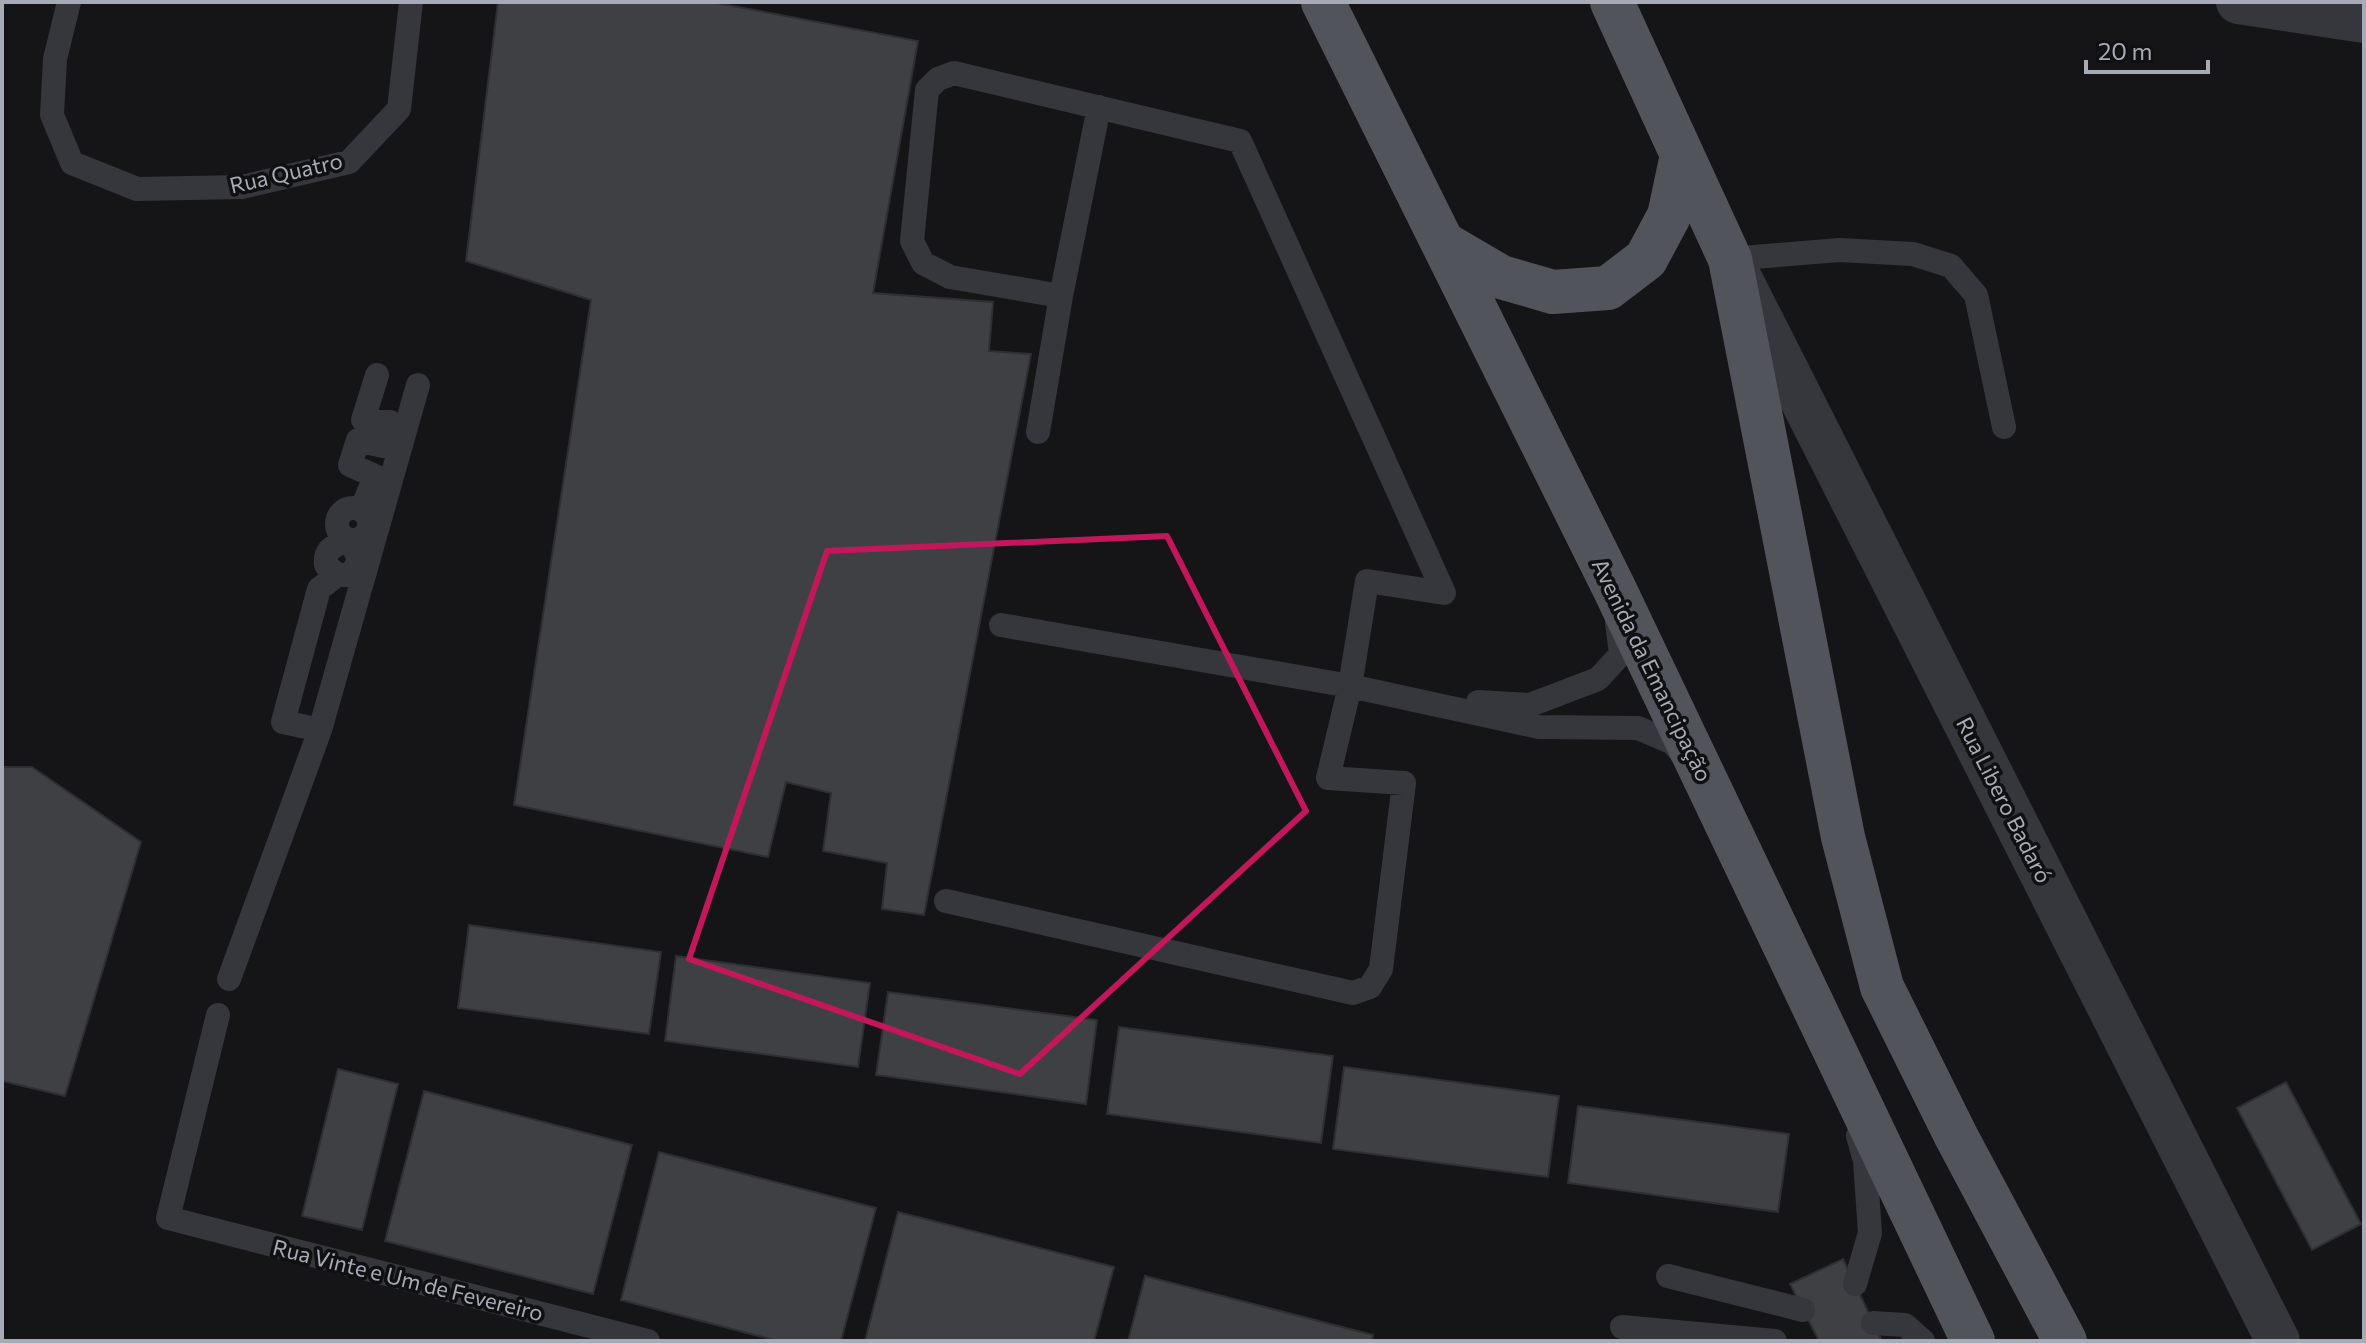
<svg xmlns="http://www.w3.org/2000/svg" width="2366" height="1343" font-family="Commissioner,sans-serif">
<style>
.building{fill:#3f4044;stroke:#2f2f33;stroke-width:2}
.lines{fill:none;stroke-linecap:round;stroke-linejoin:round}
.lane{stroke:#36373c;stroke-width:24}
.street{stroke:#36373c;stroke-width:44}
.primary{stroke:#52545b;stroke-width:44}
.marked{fill:none;stroke:#c2185b;stroke-width:6;stroke-linejoin:round}
.labels{text-anchor:middle;stroke-width:7;stroke-linejoin:round;paint-order:stroke}
.street-label{font-size:22px;fill:#a7abb6;stroke:#101012}
</style>
<rect width="100%" height="100%" fill="#151517"/>
<path class="building" d="M498 2H712L918 41 873 293 993 302 989 351 1031 354 924 915 882 909 887 863 823 851 831 793 786 782 768 857 514 805 591 300 466 261Z
M2 767H32L141 842 65 1096 2 1081Z
M469 925 661 952 649 1034 458 1008Z
M676 956 870 983 858 1067 665 1041Z
M888 992 1097 1020 1086 1104 876 1075Z
M1119 1027 1333 1056 1321 1143 1107 1114Z
M1344 1067 1559 1096 1548 1177 1333 1149Z
M338 1069 398 1084 362 1230 302 1216Z
M2286 1082 2361 1224 2312 1250 2237 1108Z
M424 1091 632 1145 593 1294 385 1241Z
M1578 1106 1789 1134 1778 1212 1568 1183Z
M659 1152 876 1208 841 1341H778L621 1300Z
M898 1212 1114 1267 1094 1341H865Z
M1843 1259 1881 1339 1878 1341H1819L1790 1284Z
M1145 1276 1373 1335 1372 1341H1128Z"/>
<g class="lines">
<path class="lane" d="M69 2 55 59 52 115 72 163 137 189 242 187 349 162 399 109 411 2
M1730 259 1839 250 1913 254 1951 266 1976 295 2004 427
M1038 432 1061 296 1099 107
M337 524a16 16 0 1 1 32 0a16 16 0 1 1-32 0Z
M362 509 375 476 350 465 358 440 383 446 390 422 363 420 377 375
M348 539 358 556 357 567 348 575H337L326 565C324 547 336 546 348 539Z
M337 575 319 589 283 722 320 730 418 385
M1001 625 1350 686 1539 727 1638 728 1673 743 1685 758
M1478 702 1530 705 1598 679 1621 654 1617 622
M946 901 1353 993 1370 987 1381 969 1404 783 1328 778 1350 686 1367 581 1444 593 1240 141 954 73 938 79 927 90 912 241 923 263 950 277 1061 296
M229 979 320 730
M218 1015 168 1218 648 1341
M1668 1276 1803 1310
M1855 1284 1870 1233 1865 1161 1858 1136
M1873 1323 1905 1325 1923 1341
M1622 1327 1775 1341"/>
<path class="street" d="M2238 2 2364 21
M1739 276 2278 1341"/>
<path class="primary" d="M1323 2 1614 588 1973 1341
M1612 2 1730 259 1843 837 1882 987 1956 1136 2065 1341
M1443 243 1501 277 1553 292 1608 288 1646 259 1669 216 1682 155"/>
</g>
<path class="marked" d="M1167 536 1306 811 1020 1074 689 959 827 551Z"/>
<g class="labels">
<g class="street-label">
<text transform="translate(286 173) rotate(-13)" y="8">Rua Quatro</text>
<text transform="translate(1652 670) rotate(64)" y="8">Avenida da Emancipação</text>
<text transform="translate(2004 800) rotate(63)" y="8">Rua Libero Badaró</text>
<text transform="translate(408 1280) rotate(14)" y="8">Rua Vinte e Um de Fevereiro</text>
</g>
</g>
<rect width="2366" height="1343" fill="none" stroke="#a7abb6" stroke-width="8"/>
<path d="M2086 60v12h122v-12" fill="none" stroke="#a7abb6" stroke-width="4"/>
<text x="2098" y="60" font-size="24" fill="#a7abb6" stroke="#101012" stroke-width="6" paint-order="stroke">20 m</text>
</svg>
